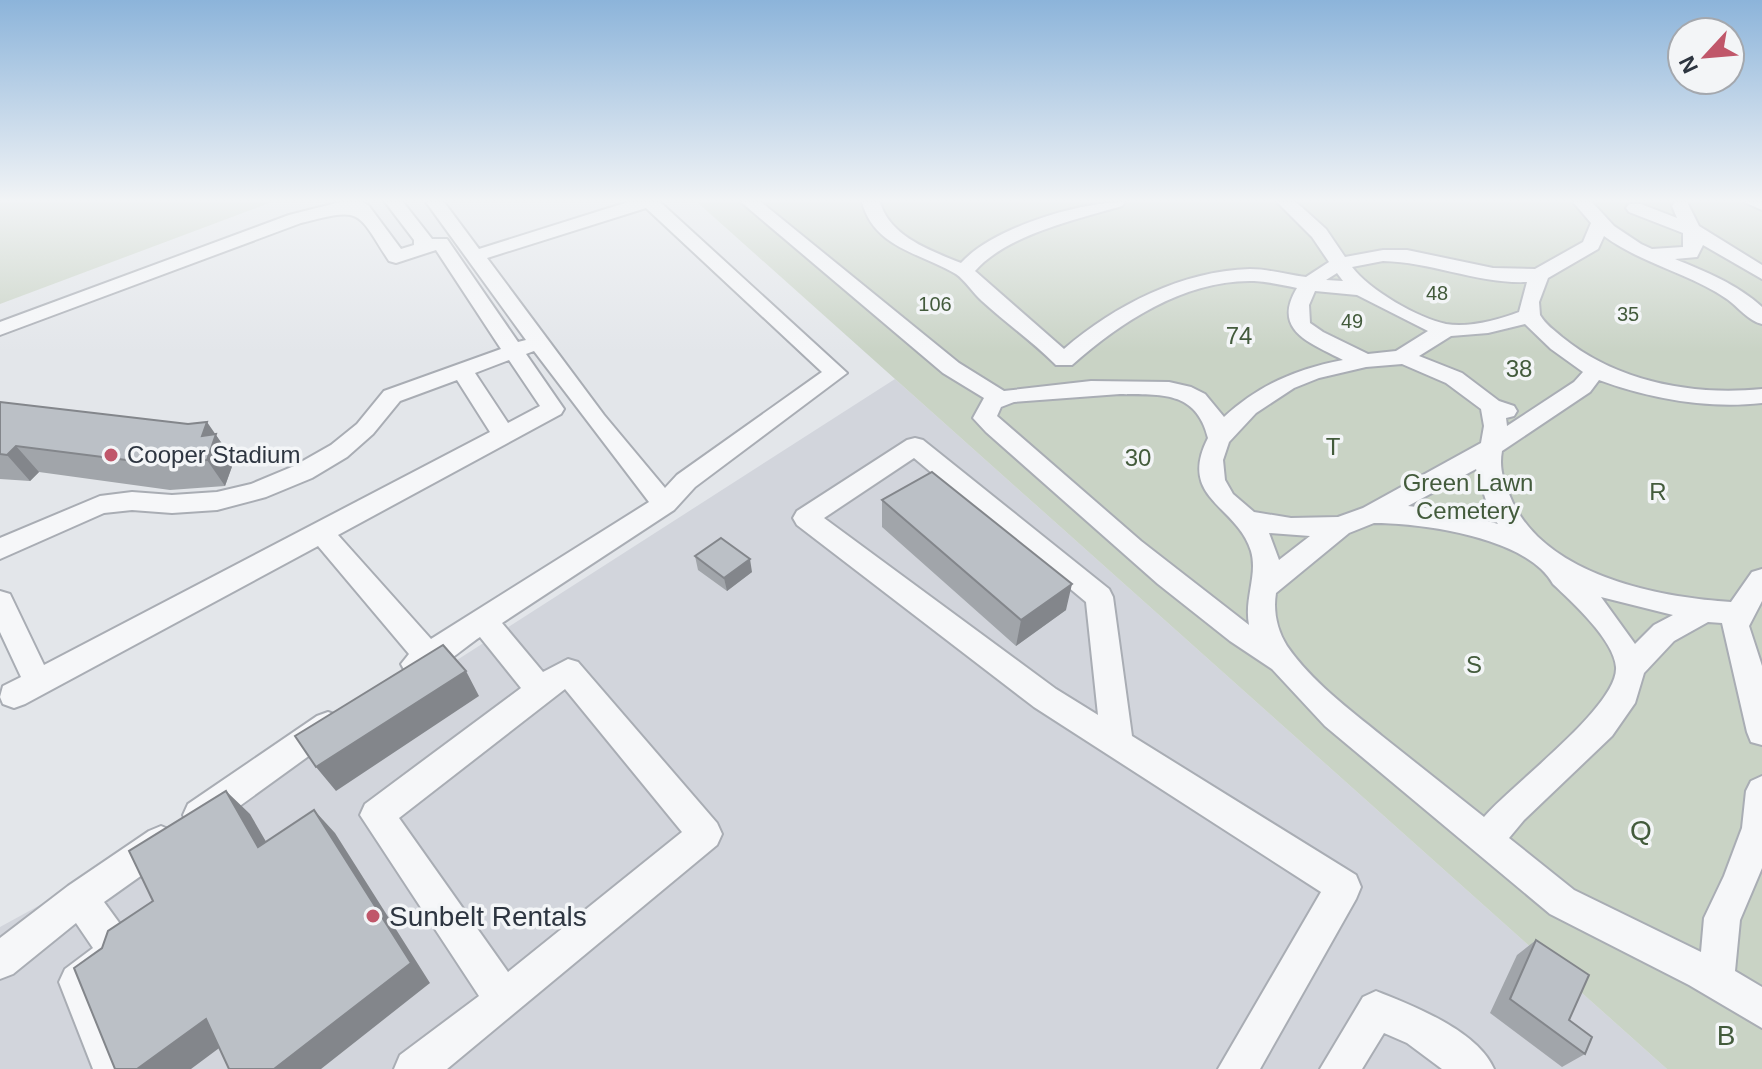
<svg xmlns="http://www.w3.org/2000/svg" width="1762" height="1069" font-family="Arial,sans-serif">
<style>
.built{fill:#d2d5dc}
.green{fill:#c9d3c5}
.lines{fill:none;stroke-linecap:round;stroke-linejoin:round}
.minor-casing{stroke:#a9adb4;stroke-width:4}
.minor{fill:#f6f7f9;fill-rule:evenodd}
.wall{fill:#a1a5aa}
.shaded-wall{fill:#83868b}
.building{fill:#bbc0c6;stroke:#83868b;stroke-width:2}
.poi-dot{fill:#c0576a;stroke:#f3f5f7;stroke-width:3}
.labels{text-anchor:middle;stroke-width:7;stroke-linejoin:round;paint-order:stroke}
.far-park-label{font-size:20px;fill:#435b3c;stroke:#f3f5f7}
.park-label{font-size:24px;fill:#435b3c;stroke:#f3f5f7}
.poi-label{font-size:24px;fill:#2d3540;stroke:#f3f5f7;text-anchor:start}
.near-park-label{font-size:28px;fill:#435b3c;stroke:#f3f5f7}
.near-poi-label{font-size:28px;fill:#2d3540;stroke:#f3f5f7;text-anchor:start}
</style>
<rect width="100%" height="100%" fill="#e3e6ea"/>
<path class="built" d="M895 379 1667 1069H0V927L284 771Z"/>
<path class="green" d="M0 202H272L0 304Z
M697 202H1762V1069H1667Z"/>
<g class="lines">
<g class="minor-casing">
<path id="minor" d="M340 202H363L369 206 401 249 414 245V240L385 202H403L432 239H447L518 342 526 340 426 202H444L479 249 628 202H660L847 373 695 487 674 510 502 623 543 672 568 659 578 662 717 823 722 834 717 845 447 1069H394L400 1055 479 996 360 815 365 804 521 688 480 637C460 650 430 681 406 673L401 664 409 654 318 546 25 704 14 708 3 704 0 697 3 686 21 677 0 632V591L10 594 44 665 490 432 457 380 400 401 373 434 347 457 312 478 266 497 217 510 172 513 132 510 104 513 0 559V538L100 496 132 492 172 495 217 492 251 484 294 466 331 445 357 424 384 391 501 349 436 250 396 263 389 261C356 210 363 207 301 223L0 335V322L289 215ZM646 208 822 372 677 475 665 488 604 415 487 258ZM534 351 649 502 431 639 338 535 561 414 564 409 526 354ZM509 360 540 406 508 423 475 373ZM565 689 682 832 508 972 399 818Z
M741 202H761L959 363 1004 391 1091 381 1169 382 1191 387 1205 394 1224 417C1259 385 1296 369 1343 360 1311 343 1271 331 1297 288 1283 285 1269 282 1254 281 1186 279 1120 322 1072 365H1056C1033 342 1006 323 982 301 973 293 965 280 956 274 921 253 874 248 862 202H880C889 236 931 251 961 263 993 228 1078 202 1125 202L1122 206C1078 219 1006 235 975 271L1064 349C1115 305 1182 271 1250 269 1269 269 1287 275 1306 277L1329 262 1312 237 1277 202H1296L1326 229 1345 257 1383 250H1407L1493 268 1535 269 1583 242 1591 223 1573 202H1592L1614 226 1641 244 1652 249 1683 247V233L1629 212 1626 208 1629 204H1641L1677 218 1672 206 1675 202H1687L1699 226 1762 265V279L1703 245 1697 257 1675 259C1706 272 1737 284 1762 307V324C1749 321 1738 307 1727 299 1689 273 1642 264 1604 236L1598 249 1548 278 1539 302 1540 315C1546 325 1554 330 1562 337 1617 382 1693 396 1762 389V403C1708 409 1650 399 1599 380L1590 392 1502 451C1499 467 1503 479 1509 494 1540 574 1654 597 1731 602L1752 572 1762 569V601L1749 626 1762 666V745L1751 742 1747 732 1722 623 1708 622 1674 641 1644 673 1635 703 1612 736 1524 820 1509 838 1574 890 1701 952 1704 918 1724 876 1742 828 1746 791 1751 781 1762 776V868L1740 920 1735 971 1762 987V1028L1689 985 1550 914 1325 726 1272 669 1230 641 1158 584 986 432 973 418 984 398 943 373ZM1383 261C1432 262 1478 284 1527 282L1519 312C1498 320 1468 328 1446 324 1418 318 1369 290 1352 267ZM1337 273 1343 281 1326 280ZM1315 291 1357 295 1428 331 1396 351 1368 354 1323 332 1310 323 1309 305ZM1525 324 1551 349 1583 372 1574 382 1507 426 1506 418 1514 416 1517 411 1514 406 1499 401 1462 373 1419 356 1451 336 1488 333ZM1402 364 1446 383 1481 409 1484 426 1481 443 1363 508 1338 517 1291 518 1254 512 1233 494 1225 480 1223 460 1229 442 1256 413 1294 388 1319 378 1366 367ZM1120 394C1161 395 1196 390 1208 438 1177 499 1237 505 1251 551 1258 575 1244 598 1249 625L1141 541 997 416 1001 407 1014 402ZM1476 469 1490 513 1498 524 1452 511 1408 506ZM1374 523C1424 523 1528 538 1553 584 1572 602 1614 640 1616 667 1619 706 1511 785 1484 817 1450 790 1416 763 1382 736 1349 709 1311 681 1287 646 1277 630 1273 611 1276 593L1349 533ZM1269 533 1310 536 1279 560ZM1601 597 1673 615 1654 625 1635 644Z
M1744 202H1762V210Z
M915 438 923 440 1109 589 1113 597 1132 736 1356 875 1361 887 1356 899 1260 1069H1218L1321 892 1034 707 797 525 793 518 797 511 907 440ZM914 458 1086 602 1098 715 1056 689 824 518Z
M328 712 339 716 343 725 339 734 212 826 200 830 188 826 183 815 188 804 317 716Z
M161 826 173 831 178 842 173 853 104 902 131 939 136 952 131 965 99 989 133 1069H93L59 982 65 969 93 948 76 923 13 974 0 979V938L68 886 149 831Z
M1376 991C1413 1006 1477 1030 1494 1069H1442L1407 1043 1384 1033 1362 1069H1320L1363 997Z"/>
</g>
<use href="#minor" class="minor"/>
</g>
<path class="wall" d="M0 402 215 434 234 461 225 486 170 490 39 472 30 481 0 479Z
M882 500 1066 610 1016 646 882 527Z
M695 556 752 572 727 591 698 570Z
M1536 940 1585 1054 1562 1067 1490 1013 1517 955Z"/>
<path class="shaded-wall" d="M207 422 234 461 225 486 207 460 202 436Z
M16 446 39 472 30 481 7 455Z
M750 559 752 572 727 591 724 578Z
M1072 584 1066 610 1016 646 1021 620Z
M466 671 479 696 336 791 316 767Z
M226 791 250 814 282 869 258 847Z
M314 810 335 833 430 983 321 1069H274Z
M206 1019 234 1037 191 1069H137Z"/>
<path class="building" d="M0 402 188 424 207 422 202 436 216 434 207 460 150 463 16 446 7 455 0 454Z
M932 472 1072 584 1021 620 882 500Z
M721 538 750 559 724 578 695 556Z
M443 645 466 671 316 767 295 736Z
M226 791 258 847 314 810 411 963 274 1069H229L206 1019 137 1069H115L74 968 102 948 108 931 153 901 129 851Z
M1536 940 1589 975 1569 1020 1592 1037 1585 1054 1510 999Z"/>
<linearGradient id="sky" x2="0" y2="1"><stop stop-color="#8cb4da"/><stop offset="0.57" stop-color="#f2f4f6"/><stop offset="1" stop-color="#f2f4f6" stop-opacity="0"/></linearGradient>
<rect width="1762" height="352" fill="url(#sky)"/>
<g class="poi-dot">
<circle cx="111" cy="455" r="8"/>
<circle cx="373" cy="916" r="8"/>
</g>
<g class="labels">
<g class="far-park-label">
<text x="1437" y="300">48</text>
<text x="935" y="311">106</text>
<text x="1628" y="321">35</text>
<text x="1352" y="328">49</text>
</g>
<g class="park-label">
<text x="1239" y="344">74</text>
<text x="1519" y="377">38</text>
<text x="1333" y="455">T</text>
<text x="1138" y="466">30</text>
<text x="1468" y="491">Green Lawn<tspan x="1468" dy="28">Cemetery</tspan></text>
<text x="1658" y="500">R</text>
<text x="1474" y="673">S</text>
</g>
<g class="poi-label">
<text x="127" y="463">Cooper Stadium</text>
</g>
<g class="near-park-label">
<text x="1641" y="840">Q</text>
<text x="1726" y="1045">B</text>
</g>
<g class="near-poi-label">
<text x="389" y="926">Sunbelt Rentals</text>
</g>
</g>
<g transform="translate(1706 56) rotate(244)"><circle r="38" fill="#f3f5f7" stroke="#a4a8ae" stroke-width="2"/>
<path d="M0-6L14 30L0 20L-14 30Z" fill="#c0576a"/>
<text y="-12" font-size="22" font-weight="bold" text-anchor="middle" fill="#2d3540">N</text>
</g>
</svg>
